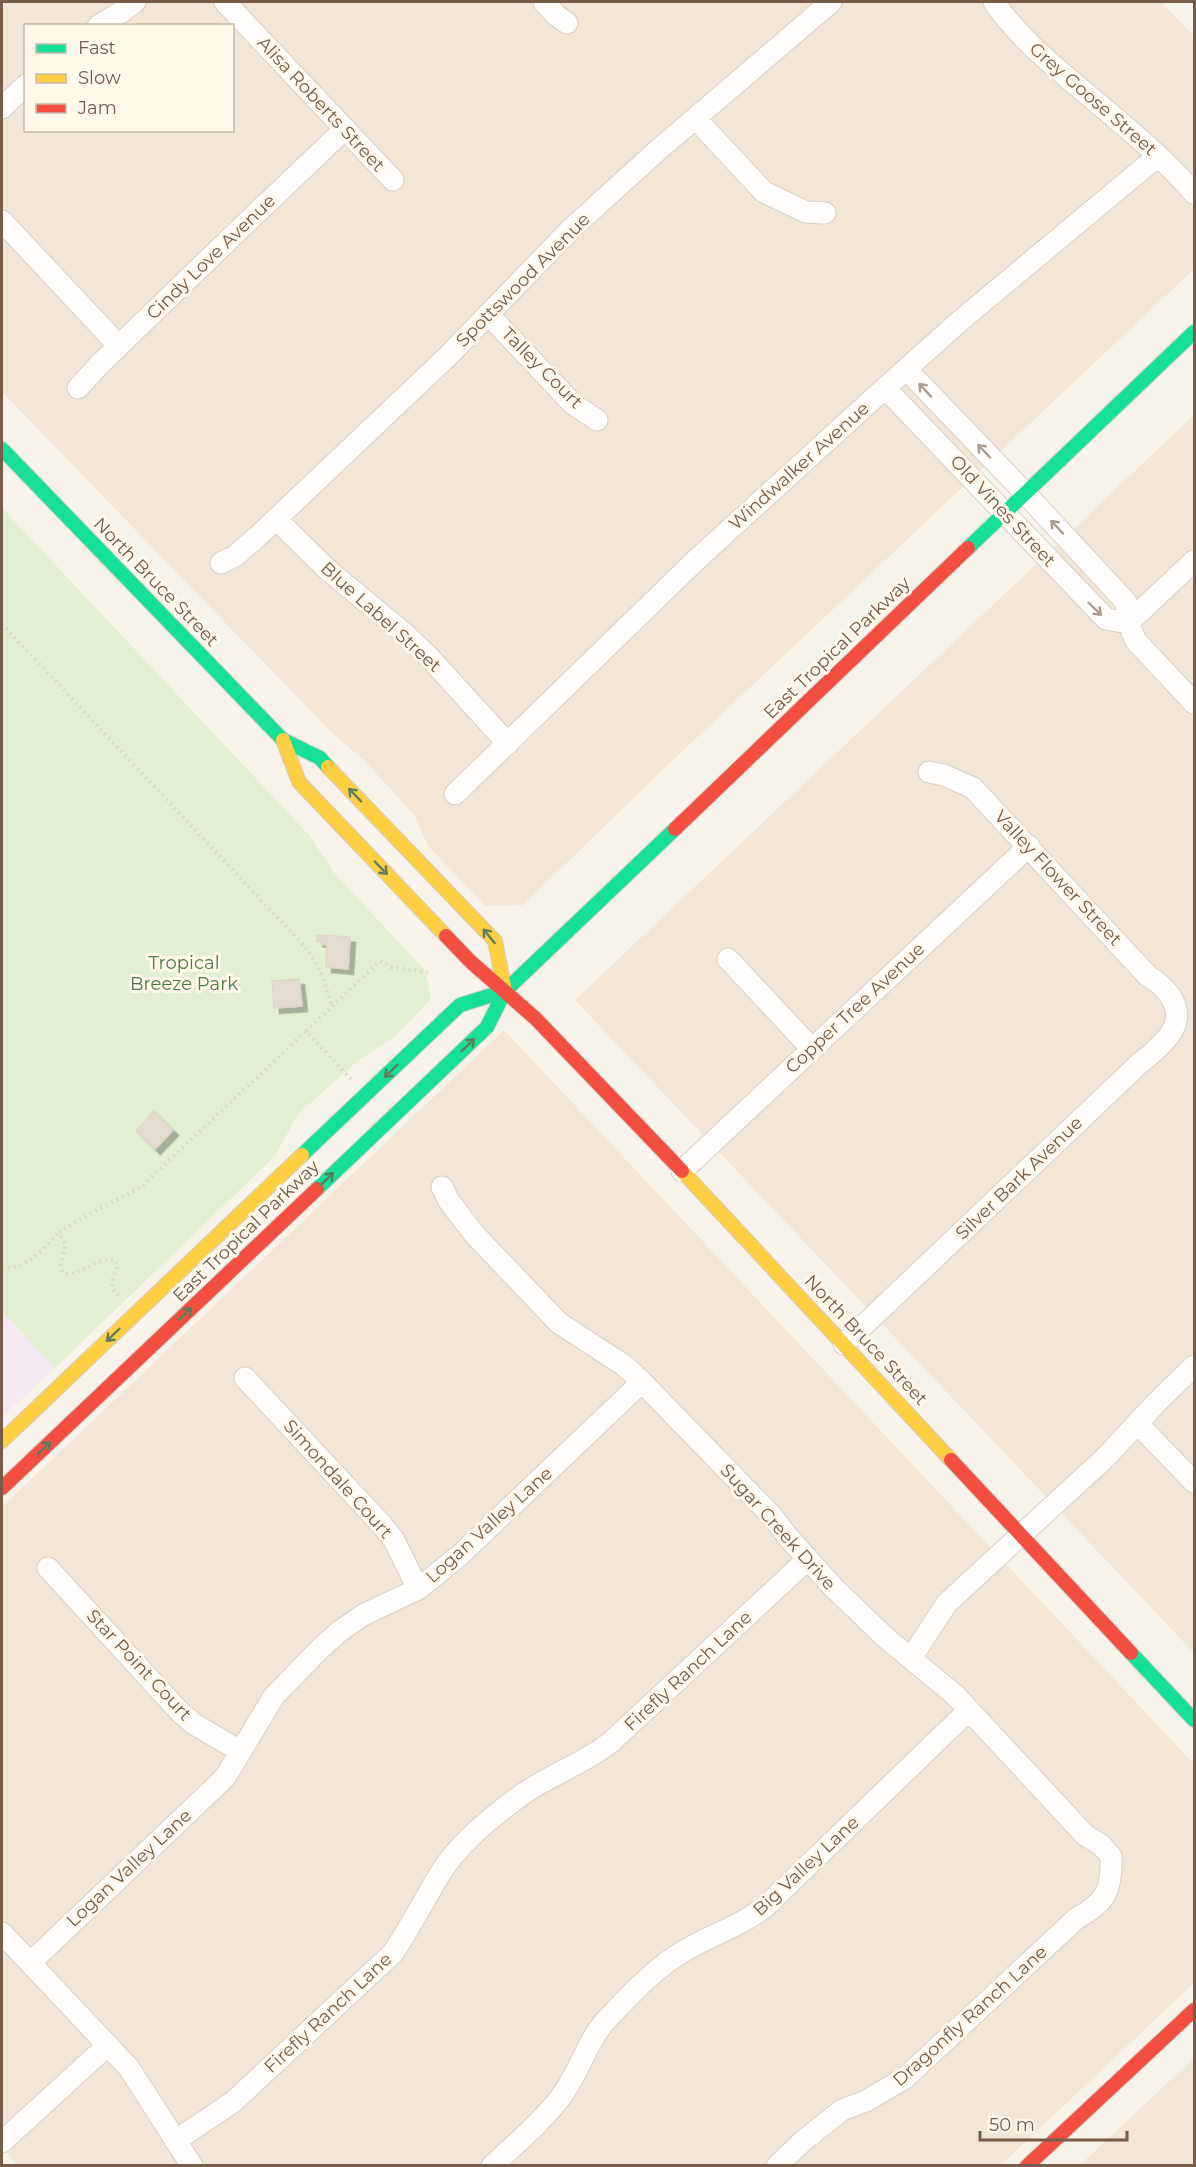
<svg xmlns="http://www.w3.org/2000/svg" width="1196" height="2167" font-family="Montserrat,sans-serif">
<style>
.residential{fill:#f1e6d7;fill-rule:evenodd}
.education{fill:#f4e9f2}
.green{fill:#e2efd4}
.building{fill:#e4dbd1;stroke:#e0d6cc;stroke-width:1.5;filter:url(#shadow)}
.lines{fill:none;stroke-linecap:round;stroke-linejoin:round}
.street-casing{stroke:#d6d0c9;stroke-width:23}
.fast-casing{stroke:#d6cfc6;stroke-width:16}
.slow-casing{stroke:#d6cfc6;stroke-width:16}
.jam-casing{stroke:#d6cfc6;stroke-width:16}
.path{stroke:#dad3cd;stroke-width:4;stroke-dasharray:1.5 4.5;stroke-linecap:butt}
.street{stroke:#fefdfc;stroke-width:21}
.fast{stroke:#16e098;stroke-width:14}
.slow{stroke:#ffcf43;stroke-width:14}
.jam{stroke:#f24e42;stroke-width:14}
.oneway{stroke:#ac9c91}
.oneway2{stroke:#5e7d5d}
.labels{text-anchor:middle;stroke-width:6;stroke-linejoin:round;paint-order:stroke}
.street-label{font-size:18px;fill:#765c49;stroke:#fff8eb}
.park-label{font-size:18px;fill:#4f7c41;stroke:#fff8eb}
</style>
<defs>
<filter id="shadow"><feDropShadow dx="5.5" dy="5.5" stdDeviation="0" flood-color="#0004"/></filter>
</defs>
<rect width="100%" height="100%" fill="#f7f3ea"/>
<path class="residential" d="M2 2H1161L1194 36V269L671 762 523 905 486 906 428 846 414 815 364 760 334 735 2 392ZM26 26H232V130H26Z
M1194 415V1653L575 1000Z
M504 1030 1194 1764V1983L1001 2165 18 2166 2 2147V1507Z
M1194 2058V2165H1080Z"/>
<path class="education" d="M2 1311 55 1368 2 1417Z"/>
<path class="green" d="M2 508 309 835 335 874 425 970 431 994 429 1001 419 1012 394 1037 359 1060 298 1114 275 1156 55 1368 2 1311Z"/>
<path class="building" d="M317 935 350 937 348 969 326 967 327 945H323V942L317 941Z
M299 979 302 1006 274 1008 272 981Z
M154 1111 173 1130 155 1149 136 1131Z"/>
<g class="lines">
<g class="street-casing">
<path id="street" d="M225 2 393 180
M544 2 557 16 567 23
M994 2C1018 37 1050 63 1082 90 1121 123 1161 155 1194 193
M98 26 123 11 135 2
M2 108 26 85
M695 118 764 192 806 212 825 213
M2 221 119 346
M488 314 572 403 597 420
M906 369 1025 493 1126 602 1128 623 1136 641 1194 703
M78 388 99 365 245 224 345 129
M885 388 1106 619 1128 623
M276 519 329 571 405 634 428 656 508 744
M221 563 235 556 257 537 447 357 571 229 658 150 831 2
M1128 623 1194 561
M455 794 695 561 885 388 961 320 1158 156
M728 959 812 1049
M682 1171 1029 846
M442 1187 449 1201 475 1235 559 1323 625 1366 642 1382 772 1516 788 1537 833 1587 886 1638 955 1695 1085 1835 1101 1845 1111 1856C1112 1889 1107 1902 1077 1918L905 2078 866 2101 842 2110 803 2141 777 2166
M844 1344 1139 1064C1150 1055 1162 1046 1170 1034 1187 1010 1168 988 1148 976L973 788 944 775 929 772
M245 1378 382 1525 394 1540 418 1589
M1137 1423 1194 1482
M48 1568 179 1711 194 1724 240 1751
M911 1658 947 1603 1105 1458 1156 1403 1194 1366
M2 1933 129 2068 192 2166
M30 1963 214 1788 226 1776 274 1696 321 1648 340 1631 363 1615 418 1589 460 1555 642 1382
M175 2141 233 2102 393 1953C410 1928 423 1902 438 1877 456 1846 488 1820 516 1799 546 1776 582 1765 611 1742L808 1559
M2 2142 108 2045
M492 2166C515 2144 541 2123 560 2098 580 2072 587 2039 610 2016 633 1992 657 1966 686 1950 713 1934 741 1926 766 1906L969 1710"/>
</g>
<g class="fast-casing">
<path id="fast" d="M2 449 283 740 320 758 328 767
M968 548 1194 332
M302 1155 460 1005 505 991
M317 1189 487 1027 505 991 675 829
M1131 1653 1194 1720"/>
</g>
<g class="slow-casing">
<path id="slow" d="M283 740 299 782 446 936
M328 767 495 941 505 991
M682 1171 951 1460
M2 1441 302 1155"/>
</g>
<g class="jam-casing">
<path id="jam" d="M675 829 968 548
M446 936 471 962 535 1018 682 1171
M951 1460 1131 1653
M2 1488 317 1189
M1027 2166 1194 2010"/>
</g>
<path class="path" d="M2 624 305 947 319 967 332 1006
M351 1079 306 1031 380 961 391 967 427 972 432 969
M2 1268C28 1269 41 1250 59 1233
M118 1296 112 1288 113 1278 118 1266 115 1260C96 1256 82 1277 63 1273L61 1265 66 1244 59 1233C85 1213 116 1203 143 1185L306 1031"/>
<use href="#street" class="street"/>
<use href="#fast" class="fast"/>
<use href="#slow" class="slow"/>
<use href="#jam" class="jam"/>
</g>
<defs><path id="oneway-shaft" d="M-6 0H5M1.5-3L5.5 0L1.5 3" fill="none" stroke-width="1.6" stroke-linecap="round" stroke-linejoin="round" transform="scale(1.5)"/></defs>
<g class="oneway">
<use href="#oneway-shaft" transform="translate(925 390) rotate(-133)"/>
<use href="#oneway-shaft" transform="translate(984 451) rotate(-134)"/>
<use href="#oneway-shaft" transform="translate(1057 527) rotate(-133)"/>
<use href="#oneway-shaft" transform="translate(1095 609) rotate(44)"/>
</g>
<g class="oneway2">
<use href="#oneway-shaft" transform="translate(355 795) rotate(-134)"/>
<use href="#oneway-shaft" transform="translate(381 868) rotate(46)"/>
<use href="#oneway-shaft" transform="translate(489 936) rotate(-129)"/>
<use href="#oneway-shaft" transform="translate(468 1045) rotate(-44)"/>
<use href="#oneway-shaft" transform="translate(391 1071) rotate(136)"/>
<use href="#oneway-shaft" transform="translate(327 1179) rotate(-44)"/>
<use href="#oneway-shaft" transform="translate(185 1314) rotate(-44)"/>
<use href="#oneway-shaft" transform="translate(113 1335) rotate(136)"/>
<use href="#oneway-shaft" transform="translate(44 1448) rotate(-44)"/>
</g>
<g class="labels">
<g class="street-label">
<text transform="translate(1093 99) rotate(41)" y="6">Grey Goose Street</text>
<text transform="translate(321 104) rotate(47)" y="6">Alisa Roberts Street</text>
<text transform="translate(211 257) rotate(-44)" y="6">Cindy Love Avenue</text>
<text transform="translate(523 280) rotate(-45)" y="6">Spottswood Avenue</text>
<text transform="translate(542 368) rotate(45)" y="6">Talley Court</text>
<text transform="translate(799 466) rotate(-42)" y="6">Windwalker Avenue</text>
<text transform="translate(1003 511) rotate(47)" y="6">Old Vines Street</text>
<text transform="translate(156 582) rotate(46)" y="6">North Bruce Street</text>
<text transform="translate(381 617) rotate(42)" y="6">Blue Label Street</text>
<text transform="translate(837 648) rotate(-44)" y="6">East Tropical Parkway</text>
<text transform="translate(1058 878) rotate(47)" y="6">Valley Flower Street</text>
<text transform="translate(855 1008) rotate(-43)" y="6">Copper Tree Avenue</text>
<text transform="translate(1019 1178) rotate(-44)" y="6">Silver Bark Avenue</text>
<text transform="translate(246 1231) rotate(-44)" y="6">East Tropical Parkway</text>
<text transform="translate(866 1340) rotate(47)" y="6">North Bruce Street</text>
<text transform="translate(338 1479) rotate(48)" y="6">Simondale Court</text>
<text transform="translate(489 1525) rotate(-42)" y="6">Logan Valley Lane</text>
<text transform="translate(778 1527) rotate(48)" y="6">Sugar Creek Drive</text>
<text transform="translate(139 1665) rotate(47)" y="6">Star Point Court</text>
<text transform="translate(688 1671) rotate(-43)" y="6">Firefly Ranch Lane</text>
<text transform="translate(806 1866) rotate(-43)" y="6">Big Valley Lane</text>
<text transform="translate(129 1868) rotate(-43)" y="6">Logan Valley Lane</text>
<text transform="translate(328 2013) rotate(-43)" y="6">Firefly Ranch Lane</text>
<text transform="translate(970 2016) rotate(-42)" y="6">Dragonfly Ranch Lane</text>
</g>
<g class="park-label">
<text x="184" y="969">Tropical<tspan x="184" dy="21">Breeze Park</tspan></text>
</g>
</g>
<rect width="1196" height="2167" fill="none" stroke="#765c49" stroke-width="6"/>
<rect x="24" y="24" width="210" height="108" fill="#fff8eb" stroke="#c8baaa" stroke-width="1.5"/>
<rect x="36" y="44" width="30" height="9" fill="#16e098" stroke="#c8baaa" stroke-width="1.5"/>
<text x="78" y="54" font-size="18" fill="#765c49">Fast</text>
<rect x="36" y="74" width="30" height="9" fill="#ffcf43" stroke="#c8baaa" stroke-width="1.5"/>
<text x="78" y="84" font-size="18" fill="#765c49">Slow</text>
<rect x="36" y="104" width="30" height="9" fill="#f24e42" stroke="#c8baaa" stroke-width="1.5"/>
<text x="78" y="114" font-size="18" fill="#765c49">Jam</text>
<path d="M980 2131v9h147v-9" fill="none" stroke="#765c49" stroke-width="3"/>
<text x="989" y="2131" font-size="18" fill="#765c49" stroke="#fff8eb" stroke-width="4.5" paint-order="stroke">50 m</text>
</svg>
